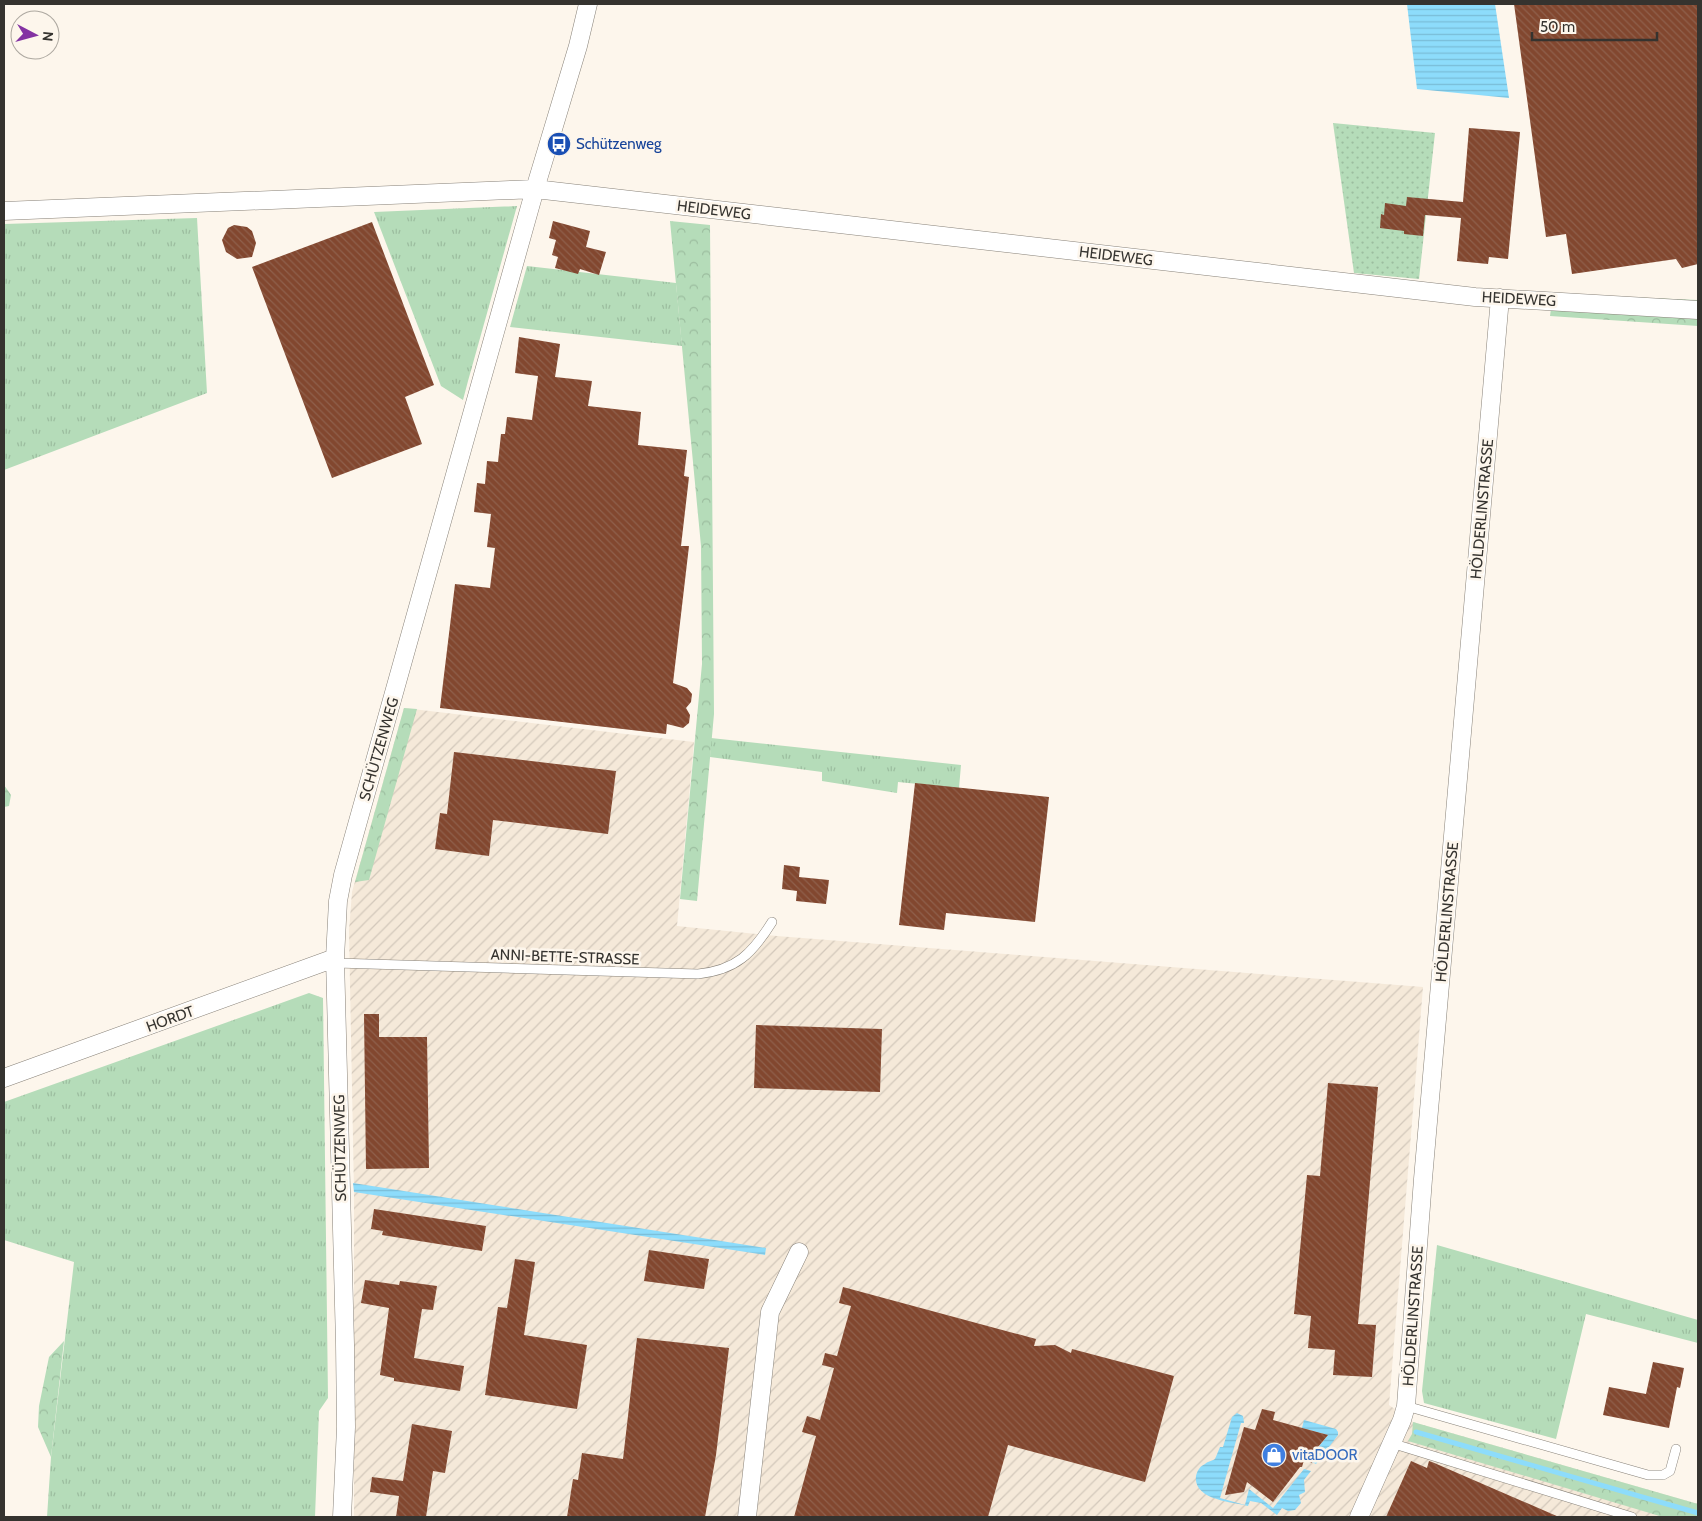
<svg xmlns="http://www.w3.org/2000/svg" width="1702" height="1521" font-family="Cabin,sans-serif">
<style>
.industrial{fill:url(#industrial-furrows)}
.grass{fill:url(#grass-tufts)}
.forest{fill:url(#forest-crowns)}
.park{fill:url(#park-dots)}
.water{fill:url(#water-rules)}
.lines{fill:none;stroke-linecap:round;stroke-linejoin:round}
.stream{stroke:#8ddcfb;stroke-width:5}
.building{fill:url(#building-back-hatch)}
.service-casing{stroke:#888279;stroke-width:10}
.minor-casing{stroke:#888279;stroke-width:19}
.service{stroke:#fff;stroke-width:9}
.minor{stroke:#fff;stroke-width:18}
.labels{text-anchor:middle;stroke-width:5;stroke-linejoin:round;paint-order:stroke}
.transit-label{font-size:15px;fill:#164399;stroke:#fdf6ec;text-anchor:start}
.street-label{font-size:15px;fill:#35332f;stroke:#fdf6ec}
.shop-label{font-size:15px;fill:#366cbe;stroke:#fdf6ec;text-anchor:start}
</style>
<defs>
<pattern id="industrial-furrows" width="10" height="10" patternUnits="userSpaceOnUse" patternTransform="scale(1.25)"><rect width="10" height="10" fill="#f5e9d9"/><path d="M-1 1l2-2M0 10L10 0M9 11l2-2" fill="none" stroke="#d3c8bb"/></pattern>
<pattern id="grass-tufts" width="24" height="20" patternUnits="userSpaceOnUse" patternTransform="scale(1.25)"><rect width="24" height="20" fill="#b5dcb9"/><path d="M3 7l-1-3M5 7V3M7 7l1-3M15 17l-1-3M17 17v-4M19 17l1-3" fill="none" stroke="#9cbd9f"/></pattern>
<pattern id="forest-crowns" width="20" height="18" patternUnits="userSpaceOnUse" patternTransform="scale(1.25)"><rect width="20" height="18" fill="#b5dcb9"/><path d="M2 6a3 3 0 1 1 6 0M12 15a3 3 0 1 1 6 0" fill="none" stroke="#9cbd9f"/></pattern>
<pattern id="park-dots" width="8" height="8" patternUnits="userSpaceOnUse" patternTransform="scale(1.25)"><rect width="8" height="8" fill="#b5dcb9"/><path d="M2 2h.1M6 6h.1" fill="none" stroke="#9cbd9f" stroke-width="1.8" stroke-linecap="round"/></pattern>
<pattern id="water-rules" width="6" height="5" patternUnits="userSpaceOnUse" patternTransform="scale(1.25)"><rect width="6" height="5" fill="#8ddcfb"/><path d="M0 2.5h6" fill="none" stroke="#7abdd7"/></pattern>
<pattern id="building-back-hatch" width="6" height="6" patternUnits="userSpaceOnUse" patternTransform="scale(1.25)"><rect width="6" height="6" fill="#82472f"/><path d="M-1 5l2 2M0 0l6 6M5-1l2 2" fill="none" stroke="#8f604c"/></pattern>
</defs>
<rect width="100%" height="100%" fill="#fdf6ec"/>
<path class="industrial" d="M404 708 694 742 677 926 777 936 1423 987 1389 1405 1413 1422 1698 1504V1517H354V1192L349 931 352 892Z"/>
<path class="grass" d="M517 206 468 381 463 400 441 386 374 212Z
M197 218 207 393 4 470V224Z
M527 266 676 283 682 346 510 327Z
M711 738 961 765 959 788 898 782 897 793 822 781V772L710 757Z
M309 993 323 998 328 1398 319 1411 315 1517H47L51 1457 74 1262 4 1240V1102Z
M1437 1245 1698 1320V1343L1586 1314 1556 1439 1424 1403 1422 1391Z"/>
<path class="forest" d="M670 221 710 225 714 714 697 901 680 899 702 664 701 546Z
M1553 294 1698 300V326L1550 316Z
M404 708 417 709 369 880 355 882Z
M4 785 11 795 9 806 4 807Z
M64 1341 51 1457 38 1427 39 1406 49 1357Z
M1413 1422 1698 1504V1517H1663L1408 1441 1412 1434Z"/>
<path class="park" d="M1333 123 1435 133 1419 279 1354 273Z"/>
<path class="water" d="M1407 4H1495L1509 98 1417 89Z
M353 1183 766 1248 765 1255 354 1192Z
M1237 1413 1243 1416 1244 1423H1241L1220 1498 1245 1505 1249 1489 1273 1508 1304 1469 1311 1471 1304 1480 1305 1492 1299 1495 1301 1503 1295 1510 1288 1511 1282 1508 1277 1515 1261 1503 1250 1501 1248 1506C1232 1502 1193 1500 1196 1476 1197 1471 1200 1466 1205 1464 1208 1461 1212 1461 1215 1459L1220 1447H1223L1232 1417Z
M1304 1420 1336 1429 1338 1432V1435L1316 1464 1308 1460 1328 1435 1302 1428Z"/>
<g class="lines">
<path class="stream" d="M1416 1432 1698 1513"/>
</g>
<path class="building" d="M1514 4H1698V264L1682 268 1676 259 1572 274 1566 234 1546 237Z
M1469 128 1520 132 1508 259 1489 257 1488 264 1457 261 1461 218 1425 215 1423 236 1404 234V231L1380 228 1381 214 1384 215 1385 203 1406 206 1407 197 1463 202Z
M553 221 590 231 586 247 606 252 599 275 580 269 578 274 555 268 558 257 552 255 556 240 549 238Z
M372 222 434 385 405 397 422 444 332 478 252 267Z
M234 225 247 227 252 231 256 243 252 257 237 259 226 252 222 240 228 228Z
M519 337 560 344 555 377 592 381 588 406 641 412 638 445 687 450 684 476 689 477 681 546H689L673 683 687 688 692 694 691 702 686 708 690 715 689 723 683 728 667 724 666 734 440 708 455 584 490 588 495 548 487 547 491 514 474 512 477 483 485 484 487 461 498 462 501 434H505L507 417 532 420 538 376 515 373Z
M454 752 616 771 608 834 493 820 489 856 435 849 440 813 447 814Z
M915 783 1049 797 1035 922 946 913 944 930 899 925Z
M784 865 800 867 799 877 829 880 826 904 796 901 797 891 782 889Z
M364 1014H379V1037H427L429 1168 366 1169Z
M756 1025 882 1029 880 1092 754 1088Z
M1328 1083 1378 1087 1358 1324 1376 1325 1372 1377 1333 1375 1335 1350 1308 1348 1311 1316 1294 1314 1307 1175 1320 1176Z
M374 1209 486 1226 482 1251 382 1235 383 1231 371 1229Z
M649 1250 709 1259 704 1289 644 1281Z
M515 1259 535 1262 524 1335 587 1345 577 1409 485 1395 498 1307 507 1308Z
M365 1280 399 1285 400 1281 437 1286 433 1310 422 1309 414 1358 464 1366 460 1391 394 1381V1378L380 1375 389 1308 361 1303Z
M843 1287 1036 1339 1034 1346 1055 1345 1071 1353 1072 1349 1174 1376 1145 1482 1008 1445 988 1517H794L816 1436 802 1432 807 1416 820 1420 834 1368 822 1365 825 1353 837 1356 851 1306 839 1303Z
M637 1338 729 1348 716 1455 705 1517H567L573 1479 578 1480 582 1453 623 1459Z
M1653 1362 1684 1368 1680 1388 1677 1387 1669 1428 1603 1415 1609 1387 1646 1394Z
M1262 1409 1275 1412 1273 1420 1328 1435 1313 1453 1312 1463 1304 1460 1302 1467H1300L1273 1502 1247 1482 1244 1492 1225 1495 1244 1427 1255 1430Z
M412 1424 452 1431 445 1473 433 1471 426 1517H396L399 1496 370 1492 372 1477 403 1481Z
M1411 1461 1427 1468 1429 1461 1432 1462 1559 1517H1386Z"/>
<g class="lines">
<g class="service-casing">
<path id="service" d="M336 963 698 974C736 970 752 954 772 922
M1406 1406 1648 1475H1663L1670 1471 1676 1449
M1391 1443 1632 1517"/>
</g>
<g class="minor-casing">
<path id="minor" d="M4 211 535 189 1475 297 1698 310
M4 1078 335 958
M342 1517 346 1427 345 1344 335 958 338 901 343 875 535 189 578 46 588 4
M747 1517 770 1312 799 1252
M1359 1517 1402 1420 1406 1406 1423 1179 1500 298"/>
</g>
<use href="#service" class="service"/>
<use href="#minor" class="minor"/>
</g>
<defs>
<g id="bus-disc" transform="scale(1.25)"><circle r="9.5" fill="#1a4fb4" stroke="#fdf6ec"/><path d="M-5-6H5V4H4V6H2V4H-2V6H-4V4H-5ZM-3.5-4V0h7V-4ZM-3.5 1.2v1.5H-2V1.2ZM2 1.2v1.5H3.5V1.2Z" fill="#fff"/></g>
<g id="shop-disc" transform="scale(1.25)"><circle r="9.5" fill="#3f7fe0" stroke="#fdf6ec"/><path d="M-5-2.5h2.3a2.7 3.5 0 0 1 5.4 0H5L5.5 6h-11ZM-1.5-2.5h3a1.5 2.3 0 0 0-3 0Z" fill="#fff"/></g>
</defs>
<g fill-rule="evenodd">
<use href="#bus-disc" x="559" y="144"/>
<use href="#shop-disc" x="1274" y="1455"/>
</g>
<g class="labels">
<g class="transit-label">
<text x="576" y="149">Schützenweg</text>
</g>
<g class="street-label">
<text transform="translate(714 210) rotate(7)" y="5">HEIDEWEG</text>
<text transform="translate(1116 256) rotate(7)" y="5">HEIDEWEG</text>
<text transform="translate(1519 299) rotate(3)" y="5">HEIDEWEG</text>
<text transform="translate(1482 509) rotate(-85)" y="5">HÖLDERLINSTRASSE</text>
<text transform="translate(379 749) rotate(-74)" y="5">SCHÜTZENWEG</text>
<text transform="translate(1447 912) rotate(-85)" y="5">HÖLDERLINSTRASSE</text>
<text transform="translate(565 957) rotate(2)" y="5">ANNI-BETTE-STRASSE</text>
<text transform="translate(170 1019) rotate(-20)" y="5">HORDT</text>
<text transform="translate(340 1148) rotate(-91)" y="5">SCHÜTZENWEG</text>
<text transform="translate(1413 1316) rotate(-86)" y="5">HÖLDERLINSTRASSE</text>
</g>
<g class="shop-label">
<text x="1292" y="1460">vitaDOOR</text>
</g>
</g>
<rect width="1702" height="1521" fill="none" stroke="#35332f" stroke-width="10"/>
<g transform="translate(35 35) rotate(96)"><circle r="24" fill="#fdf6ec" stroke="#ada8a0"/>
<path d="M0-4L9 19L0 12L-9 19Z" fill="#8433a3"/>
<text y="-8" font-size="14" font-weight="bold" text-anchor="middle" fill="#35332f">N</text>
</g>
<path d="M1532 32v8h125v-8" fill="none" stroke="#35332f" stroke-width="2.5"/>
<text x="1540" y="32" font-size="15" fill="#35332f" stroke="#fdf6ec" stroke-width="4" paint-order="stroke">50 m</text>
</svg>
